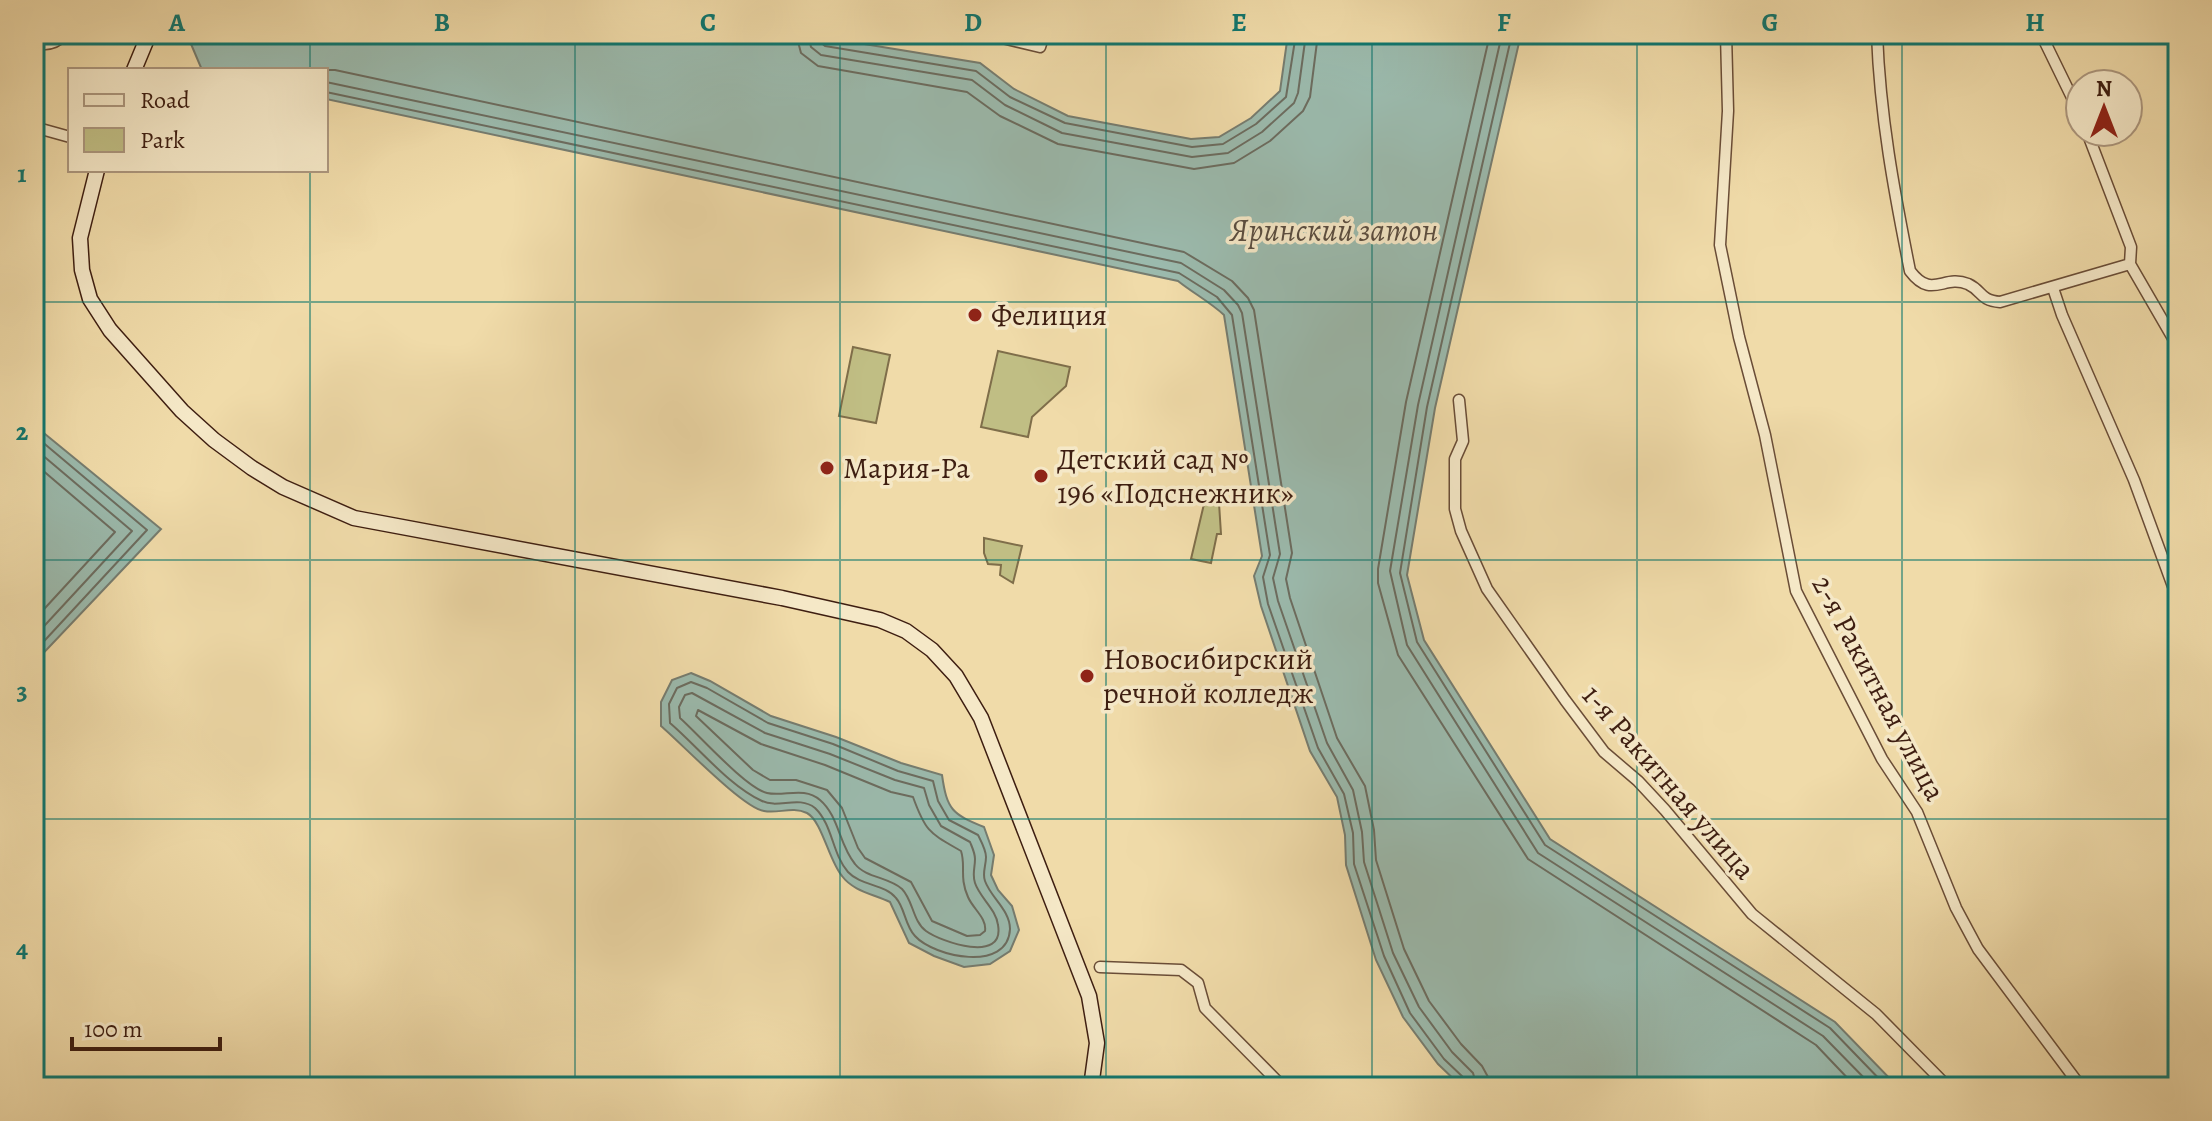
<svg xmlns="http://www.w3.org/2000/svg" width="2212" height="1121" font-family="Alegreya,serif">
<style>
.green{fill:#c0be84;stroke:#7f6e4a;stroke-width:2}
.water{fill:#9bbaad;stroke:#767c6f;stroke-width:2}
.lines{fill:none;stroke-linecap:round;stroke-linejoin:round}
.shore{stroke:#6c6c5f;stroke-width:2}
.street-casing{stroke:#6a4d37;stroke-width:13}
.secondary-casing{stroke:#3e1e11;stroke-width:17}
.street{stroke:#f5e8c7;stroke-width:10}
.secondary{stroke:#f5e8c7;stroke-width:14}
.grid{fill:none;stroke:#0f766e;stroke-width:2;stroke-opacity:0.55}
.poi-dot{fill:#8f2418;stroke:#f5e8c7;stroke-width:3}
.labels{text-anchor:middle;stroke-width:7;stroke-linejoin:round;paint-order:stroke}
.poi-label{font-size:30px;fill:#3e1e11;stroke:#f5e8c7;text-anchor:start}
.street-label{font-size:30px;fill:#3e1e11;stroke:#f5e8c7}
.water-label{font-size:32px;font-style:italic;fill:#5a4d40;stroke:#f5e8c7}
.neatline{fill:none;stroke:#0f766e;stroke-width:3}
.grid-label{font-size:26px;text-anchor:middle;font-weight:bold;fill:#0f766e}
</style>
<rect width="100%" height="100%" fill="#f0dba9"/>
<filter id="stains"><feTurbulence type="fractalNoise" baseFrequency=".0025" numOctaves="4"/><feColorMatrix values="0 0 0 0 .2 0 0 0 0 .09 0 0 0 0 .02 0 0 0 .5 -.17"/></filter>
<radialGradient id="worn" r=".72"><stop offset=".6" stop-color="#630" stop-opacity="0"/><stop offset="1" stop-color="#630" stop-opacity=".3"/></radialGradient>
<path class="green" d="M853 347 890 355 876 423 839 416Z
M998 351 1070 367 1066 386 1032 417 1028 437 981 427Z
M1219 503 1221 534H1217L1211 563 1191 559 1204 504Z
M984 538 1022 546 1013 583 1000 575 1001 565 988 564 984 553Z"/>
<path class="water" d="M192 34H803L980 63 1014 89 1068 116 1191 139 1219 137 1251 118 1280 91 1288 34H1521L1435 408 1407 575 1424 640 1550 839 1835 1022 1898 1087H1462L1438 1064 1403 1017 1376 960 1346 865 1345 835 1337 797 1310 751 1261 606 1254 576 1262 556 1224 315C1210 302 1193 293 1178 281L326 99V70H202L191 44Z
M34 425 161 529 34 663Z
M691 673 710 681 771 716 836 737 901 763 942 775C947 810 952 814 984 827L994 855 991 875 998 890 1012 906 1019 930 1010 951 990 964 964 967 934 956 909 943 890 902C873 894 853 891 842 876 829 861 822 821 807 813 792 806 778 814 764 811 743 808 681 743 661 726V702L672 680Z"/>
<g class="lines">
<path class="shore" d="M796 34 801 53 818 66 967 92 1000 116 1058 144 1194 169 1234 163 1270 141 1303 111 1310 97 1318 34
M808 34 811 47 821 55 972 80 1005 105 1062 133 1192 157 1228 153 1262 132 1294 103 1298 93 1306 34
M818 34 819 41 825 46 976 71 1010 97 1065 123 1192 147 1223 144 1256 124 1286 97 1296 34
M1490 34 1406 402 1378 569V583L1398 655 1528 859 1816 1045 1856 1087
M1502 34 1418 405 1390 571 1407 645 1538 853 1823 1036 1873 1087
M1512 34 1427 407 1400 573 1417 642 1545 845 1830 1028 1887 1087
M322 70H335L1184 252 1232 281 1248 298 1254 310 1292 553 1286 579 1290 598 1337 738 1365 786 1374 830 1376 860 1404 949 1429 1001 1461 1044 1482 1066 1488 1077 1489 1087
M326 82 1181 263 1224 290 1238 305 1242 313 1280 554 1273 578 1278 601 1327 743 1353 790 1362 832 1364 862 1393 953 1419 1007 1452 1052 1473 1073 1477 1087
M326 92 1179 273 1217 297 1232 315 1270 555 1263 577 1268 604 1318 748 1344 794 1353 833 1354 864 1384 956 1410 1013 1444 1059 1465 1079 1466 1087
M34 435 147 530 34 652
M34 448 132 531 34 637
M34 463 115 532 34 620
M691 682 707 688 768 723 833 744 898 771 933 781 938 801 949 820 978 835C981 841 986 850 986 857 986 866 982 873 985 881 991 898 1010 910 1010 929 1008 973 934 957 915 936 905 926 905 908 896 898 885 884 861 886 848 872 832 854 833 825 815 808 799 795 778 809 762 801 729 786 698 747 670 723L669 704 677 688Z
M692 693 765 733 830 754 895 780 924 788 929 805 941 826 970 842C972 847 975 853 975 859 975 868 972 874 975 883 980 898 996 909 998 925 1005 964 941 942 926 931 913 922 913 900 902 889 889 877 866 878 855 864 839 845 839 816 820 800 804 786 784 797 767 793 746 788 699 735 680 718L679 707 685 695Z
M698 710 761 744 825 765 891 792 913 797C926 833 930 833 961 851 966 866 959 877 968 897 973 909 987 918 985 931L980 935 967 936 932 921 911 882 865 858 858 848 842 808 827 790 796 780H770L753 770 696 716Z"/>
<g class="street-casing">
<path id="street" d="M986 34 1040 47 1044 34
M1726 34 1728 111 1720 245 1739 337 1765 435 1796 591 1882 759 1917 812 1956 908 1978 949 2081 1087
M1877 34C1880 116 1894 191 1910 271 1932 300 1943 274 1968 284 1983 291 1979 300 2000 302L2130 264
M2041 34 2080 114
M34 43C46 46 57 43 65 34
M34 127 70 137
M2087 132 2131 247 2130 264 2174 340
M2053 288 2062 315 2134 480 2178 600
M1459 400 1463 441 1455 459V509L1461 531 1487 589 1565 700 1604 752 1638 781 1665 810 1752 914 1876 1014 1948 1087
M1100 967 1181 970 1198 983 1205 1008 1283 1087"/>
</g>
<g class="secondary-casing">
<path id="secondary" d="M134 70 149 34
M97 170 80 238 82 270 90 299 110 330 182 411 214 440 252 468 283 487 354 518 782 598 880 620 906 631 932 650 956 676 981 718 1089 996 1097 1043 1091 1087"/>
</g>
<use href="#street" class="street"/>
<use href="#secondary" class="secondary"/>
</g>
<path class="grid" d="M310 34V70M575 34V1087M840 34V1087M1106 34V1087M1372 34V1087M1637 34V1087M1902 34V1087M310 170V1087M34 302H2178M34 560H2178M34 819H2178"/>
<g class="poi-dot">
<circle cx="975" cy="315" r="8"/>
<circle cx="827" cy="468" r="8"/>
<circle cx="1041" cy="476" r="8"/>
<circle cx="1087" cy="676" r="8"/>
</g>
<g class="labels">
<g class="poi-label">
<text x="991" y="325">Фелиция</text>
<text x="1057" y="469">Детский сад №<tspan x="1057" dy="34">196 «Подснежник»</tspan></text>
<text x="843" y="478">Мария-Ра</text>
<text x="1103" y="669">Новосибирский<tspan x="1103" dy="34">речной колледж</tspan></text>
</g>
<g class="street-label">
<text transform="translate(1879 688) rotate(62)" y="10">2-я Ракитная улица</text>
<text transform="translate(1669 782) rotate(49)" y="10">1-я Ракитная улица</text>
</g>
<g class="water-label">
<text x="1334" y="241">Яринский затон</text>
</g>
</g>
<rect width="2212" height="1121" fill="none" stroke="#f0dba9" stroke-width="88"/>
<rect x="68" y="68" width="260" height="104" fill="#f5e8c7" stroke="#ac977e" stroke-width="2"/>
<rect x="84" y="94" width="40" height="12" fill="#f5e8c7" stroke="#ac977e" stroke-width="2"/>
<text x="140" y="108" font-size="24" fill="#3e1e11">Road</text>
<rect x="84" y="128" width="40" height="24" fill="#c0be84" stroke="#ac977e" stroke-width="2"/>
<text x="140" y="148" font-size="24" fill="#3e1e11">Park</text>
<g transform="translate(2104 108)"><circle r="38" fill="#f5e8c7" stroke="#ac977e" stroke-width="2"/>
<path d="M0-6L14 30L0 20L-14 30Z" fill="#8f2418"/>
<text y="-12" font-size="22" font-weight="bold" text-anchor="middle" fill="#3e1e11">N</text>
</g>
<path d="M72 1037v12h148v-12" fill="none" stroke="#3e1e11" stroke-width="4"/>
<text x="84" y="1037" font-size="24" fill="#3e1e11" stroke="#f5e8c7" stroke-width="6" paint-order="stroke">100 m</text>
<rect x="44" y="44" width="2124" height="1033" class="neatline"/>
<g class="grid-label">
<text x="177" y="31">A</text>
<text x="442" y="31">B</text>
<text x="708" y="31">C</text>
<text x="973" y="31">D</text>
<text x="1239" y="31">E</text>
<text x="1504" y="31">F</text>
<text x="1770" y="31">G</text>
<text x="2035" y="31">H</text>
<text x="22" y="182">1</text>
<text x="22" y="440">2</text>
<text x="22" y="699">3</text>
<text x="22" y="957">4</text>
</g>
<rect width="100%" height="100%" filter="url(#stains)"/>
<rect width="100%" height="100%" fill="url(#worn)"/>
</svg>
